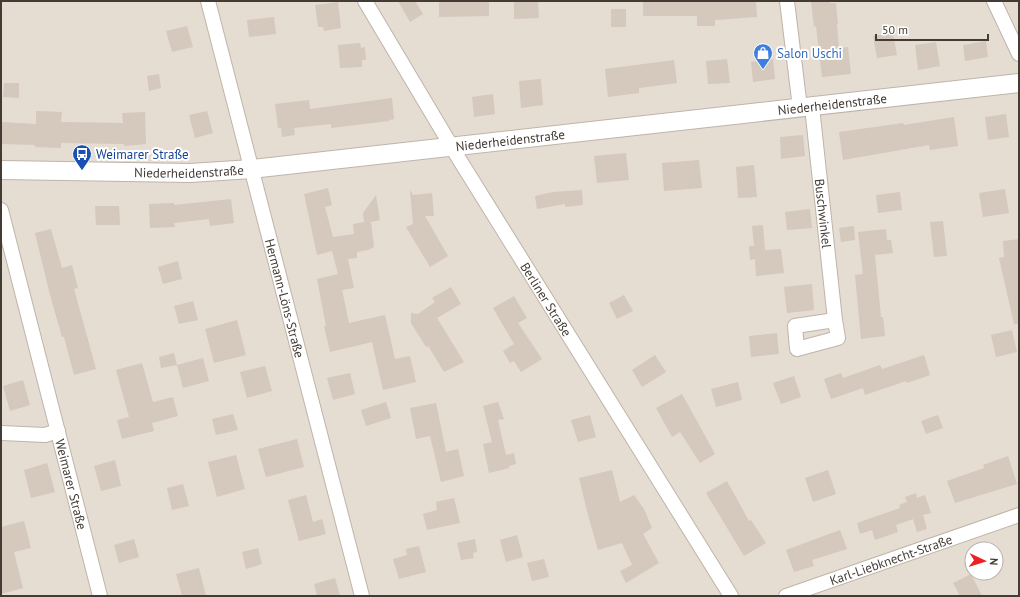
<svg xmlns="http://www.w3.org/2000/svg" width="1020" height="597" font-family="'PT Sans',sans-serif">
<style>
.residential{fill:#e5dcd2;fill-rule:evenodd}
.building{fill:#d5c8bd}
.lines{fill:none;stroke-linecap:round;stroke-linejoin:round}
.minor-casing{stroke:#bfb4aa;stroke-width:16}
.tertiary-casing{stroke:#bfb4aa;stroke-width:20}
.minor{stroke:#fff;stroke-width:14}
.tertiary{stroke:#fff;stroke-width:18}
.labels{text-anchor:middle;stroke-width:4;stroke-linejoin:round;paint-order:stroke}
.shop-label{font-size:13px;fill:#366cbe;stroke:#fff;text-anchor:start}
.street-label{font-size:13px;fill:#433b34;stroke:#fff}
.transit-label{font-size:13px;fill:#164399;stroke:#fff;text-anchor:start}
</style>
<rect width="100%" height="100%" fill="#f1ebe4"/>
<path class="residential" d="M1 1H1019V596H1ZM972 549H996V573H972Z"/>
<path class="building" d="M398 1H415L423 14 410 22Z
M439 1H489V16L439 17Z
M514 1H538L539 18 514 19Z
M643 1H756L757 17 715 20V26H697V16H643Z
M811 1H829L830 3H836L838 24H837L839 48 848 47 851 74 822 77 816 26 814 27Z
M338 2 341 28 324 31 323 27H318L315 5Z
M611 9H626V27H611Z
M274 17 276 34 249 37 247 20Z
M187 26 193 47 172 52 166 31Z
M893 33 897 55 877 58 873 36Z
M986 41 988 57 965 61 963 45Z
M936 42 940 66 918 70 915 45Z
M360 43 361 48 365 47 366 60H362V67L340 68 338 45Z
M727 59 730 83 708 84 706 61Z
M773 59 775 79 753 82 751 62Z
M674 60 677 83 639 88V93L608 97 605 69Z
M159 74 161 88 149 91 147 76Z
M541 79 543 105 521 108 519 81Z
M4 83H19V98L3 97Z
M493 94 495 114 474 117 472 97Z
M392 98 394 119 389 120V121L331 128V124L294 128 295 135 282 137 281 128H278L275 104 309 100 310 109Z
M36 111 62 112 61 122 123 123 122 113 145 112 146 144 124 146V144L61 143V148L35 147V145L1 144V122L36 124Z
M207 111 213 133 195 138 189 115Z
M1006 114 1009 137 988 140 985 117Z
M954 117 958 146 930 150 929 145 843 160 839 132 903 123 904 125Z
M803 135 805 156 781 159 780 137Z
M626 153 629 180 597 183 594 156Z
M699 160 702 188 664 191 662 163Z
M754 165 757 197 738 198 736 167Z
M328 188 332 205 325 207 333 237 354 234 353 224 364 222 363 213 376 195 380 220 371 222 374 247 368 250 357 252V258L348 259 354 288 342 290 349 323 385 315 395 359 410 356 416 382 383 390 372 342 330 352 324 326H326L317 279 338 274 332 251 317 255 304 194Z
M1005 189 1009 213 983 217 979 193Z
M410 190 413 195 432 193 434 216H425L448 256 430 267 406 227 413 224Z
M582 190 583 205 565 207V204L537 209 535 196 553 192Z
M900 192 902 210 878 213 876 195Z
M231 199 234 223 210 226 209 219 174 223 175 227 150 228 149 204 174 203V205Z
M95 206H119L120 225H96Z
M810 209 812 228 787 230 785 212Z
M943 221 947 256 934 257 930 222Z
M763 225 765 250 781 249 784 273 756 276 755 259 750 260 749 246H754L752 226Z
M854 226 855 240 841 242 839 228Z
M51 229 62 268 72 265 78 288 74 289 96 369 74 375 64 337H62L50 295 35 233Z
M886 229 887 240H891L893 253 875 255 881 317H883L885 336 861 339 855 275 863 274 858 232Z
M1019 239V324H1014L999 258 1004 257 1003 241Z
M178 261 182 279 163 284 158 267Z
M812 284 814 310 787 313 784 287Z
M451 287 461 304 437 318 464 362 444 372 435 357 428 346 426 347 411 323V313L418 314 435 302 432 298Z
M624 295 633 311 617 319 609 303Z
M514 296 527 318 518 323 542 359 521 372 514 361 510 363 503 351 514 344 493 308Z
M193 301 198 320 179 324 174 306Z
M237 320 246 355 214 363 205 329Z
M1012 330 1017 352 996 357 991 335Z
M777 333 779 354 751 357 749 336Z
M174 353 177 365 161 368 159 357Z
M655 355 666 372 642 387 632 370Z
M924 355 930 375 907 383 906 381 865 395 863 388 831 399 824 379 841 373 843 378 880 365 882 369Z
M203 358 209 381 183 388 177 365Z
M142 363 153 402 173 397 178 416 152 423 154 431 122 439 117 420 129 417 116 370Z
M265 366 272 391 247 398 240 372Z
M350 373 355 394 333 400 327 378Z
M794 376 801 397 781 404 773 383Z
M23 380 30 405 10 411 3 386Z
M738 382 742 400 716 407 711 389Z
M682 394 715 454 700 463 680 432 672 437 656 408Z
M386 402 391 418 366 426 361 410Z
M498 402 504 419 498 420 506 455 514 453 516 464 509 466V468L489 473 483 444 492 442 483 406Z
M436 403 446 452 458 449 464 476 441 482 430 436 416 439 410 408Z
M233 414 238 430 216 435 212 419Z
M590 415 596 437 578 442 571 420Z
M938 415 943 428 926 434 921 421Z
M297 439 304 467 266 477 258 449Z
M236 455 245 489 217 497 208 462Z
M1008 456 1017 484 955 503 947 481 984 468 983 465Z
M115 460 121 486 101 491 94 466Z
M47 463 55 492 31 498 24 470Z
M612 470 620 502 634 495 644 509 652 528 643 534 659 563 626 583 620 571 632 565 622 543 598 550 588 515 579 478Z
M828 470 836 494 813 502 805 478Z
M727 481 749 521 751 520 766 543 744 556 706 493Z
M183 484 189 506 172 510 167 488Z
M916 493 917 498 925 495 931 513 923 515 927 529 917 532 913 519 896 525 898 532 875 540 872 530 860 534 857 523 900 508 899 505 907 502 905 497Z
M306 495 313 522 322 519 326 534 299 541 288 500Z
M454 498 460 523 427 530 423 514 437 510 436 502Z
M24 521 31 548 14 552 23 588 1 594V527Z
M840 530 847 549 812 560 814 566 794 572 786 550Z
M517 535 523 557 506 562 500 540Z
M134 539 139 557 119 563 114 545Z
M475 539 477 552 473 553 474 558 461 560 457 543Z
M419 546 426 572 399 579 393 559 407 555 406 549Z
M258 548 262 564 246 569 242 552Z
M544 559 549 577 532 581 527 563Z
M199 568 206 596H182L176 574Z
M971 574 982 596H960L953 583Z
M335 578 340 596H317L314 584Z"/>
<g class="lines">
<g class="minor-casing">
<g id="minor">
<path id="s1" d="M208 1 362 596"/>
<path id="s2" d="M365 1 459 159 731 596"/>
<path d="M787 1 800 108"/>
<path d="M994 1 1019 54"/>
<path id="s3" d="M812 107 835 320 795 326 797 349 838 338 835 320"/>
<path id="s4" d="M1 210 100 596"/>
<path d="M1 433 45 435 58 431"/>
<path id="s5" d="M786 596 1019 515"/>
</g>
</g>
<g class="tertiary-casing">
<g id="tertiary">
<path id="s6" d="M1 170 190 173 252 169 1019 83"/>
</g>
</g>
<use href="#minor" class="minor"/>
<use href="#tertiary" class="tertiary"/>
</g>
<defs>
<g id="shop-pin" transform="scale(1)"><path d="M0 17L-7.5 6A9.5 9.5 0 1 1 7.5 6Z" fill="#3f7fe0" stroke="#fff"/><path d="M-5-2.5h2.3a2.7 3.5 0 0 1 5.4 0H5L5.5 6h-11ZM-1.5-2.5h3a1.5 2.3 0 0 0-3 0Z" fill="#fff"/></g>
<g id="bus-pin" transform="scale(1)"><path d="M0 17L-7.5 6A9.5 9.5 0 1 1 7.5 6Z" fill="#1a4fb4" stroke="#fff"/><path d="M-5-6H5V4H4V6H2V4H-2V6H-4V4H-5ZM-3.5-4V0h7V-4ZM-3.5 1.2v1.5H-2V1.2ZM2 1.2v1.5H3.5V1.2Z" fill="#fff"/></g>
</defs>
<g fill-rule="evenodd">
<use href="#shop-pin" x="763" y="53"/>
<use href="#bus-pin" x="82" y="154"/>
</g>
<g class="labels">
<g class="shop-label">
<text x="777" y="58">Salon Uschi</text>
</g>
<g class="street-label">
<text dy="5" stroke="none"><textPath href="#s6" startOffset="835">Niederheidenstraße</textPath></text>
<text dy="5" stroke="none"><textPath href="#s6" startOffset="511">Niederheidenstraße</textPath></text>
<text dy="5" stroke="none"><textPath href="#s6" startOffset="188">Niederheidenstraße</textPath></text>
<text dy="5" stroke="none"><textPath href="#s3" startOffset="107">Buschwinkel</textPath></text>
<text dy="5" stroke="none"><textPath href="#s1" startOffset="307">Hermann-Löns-Straße</textPath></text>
<text dy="5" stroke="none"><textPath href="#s2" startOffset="349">Berliner Straße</textPath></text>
<text dy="5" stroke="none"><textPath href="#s4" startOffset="283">Weimarer Straße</textPath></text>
<text dy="5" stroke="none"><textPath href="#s5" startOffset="111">Karl-Liebknecht-Straße</textPath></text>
</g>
<g class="transit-label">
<text x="96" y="159">Weimarer Straße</text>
</g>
</g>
<rect width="1020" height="597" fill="none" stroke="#433b34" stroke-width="4"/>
<g transform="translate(984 561) rotate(94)"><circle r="19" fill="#ffffff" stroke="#b4b1ae"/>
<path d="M0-3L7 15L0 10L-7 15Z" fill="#ee1f21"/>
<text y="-6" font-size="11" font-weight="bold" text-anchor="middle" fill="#433b34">N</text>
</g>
<path d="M876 34v6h112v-6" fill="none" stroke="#433b34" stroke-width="2"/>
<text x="882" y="34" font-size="12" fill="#433b34" stroke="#ffffff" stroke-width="3" paint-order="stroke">50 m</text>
</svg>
